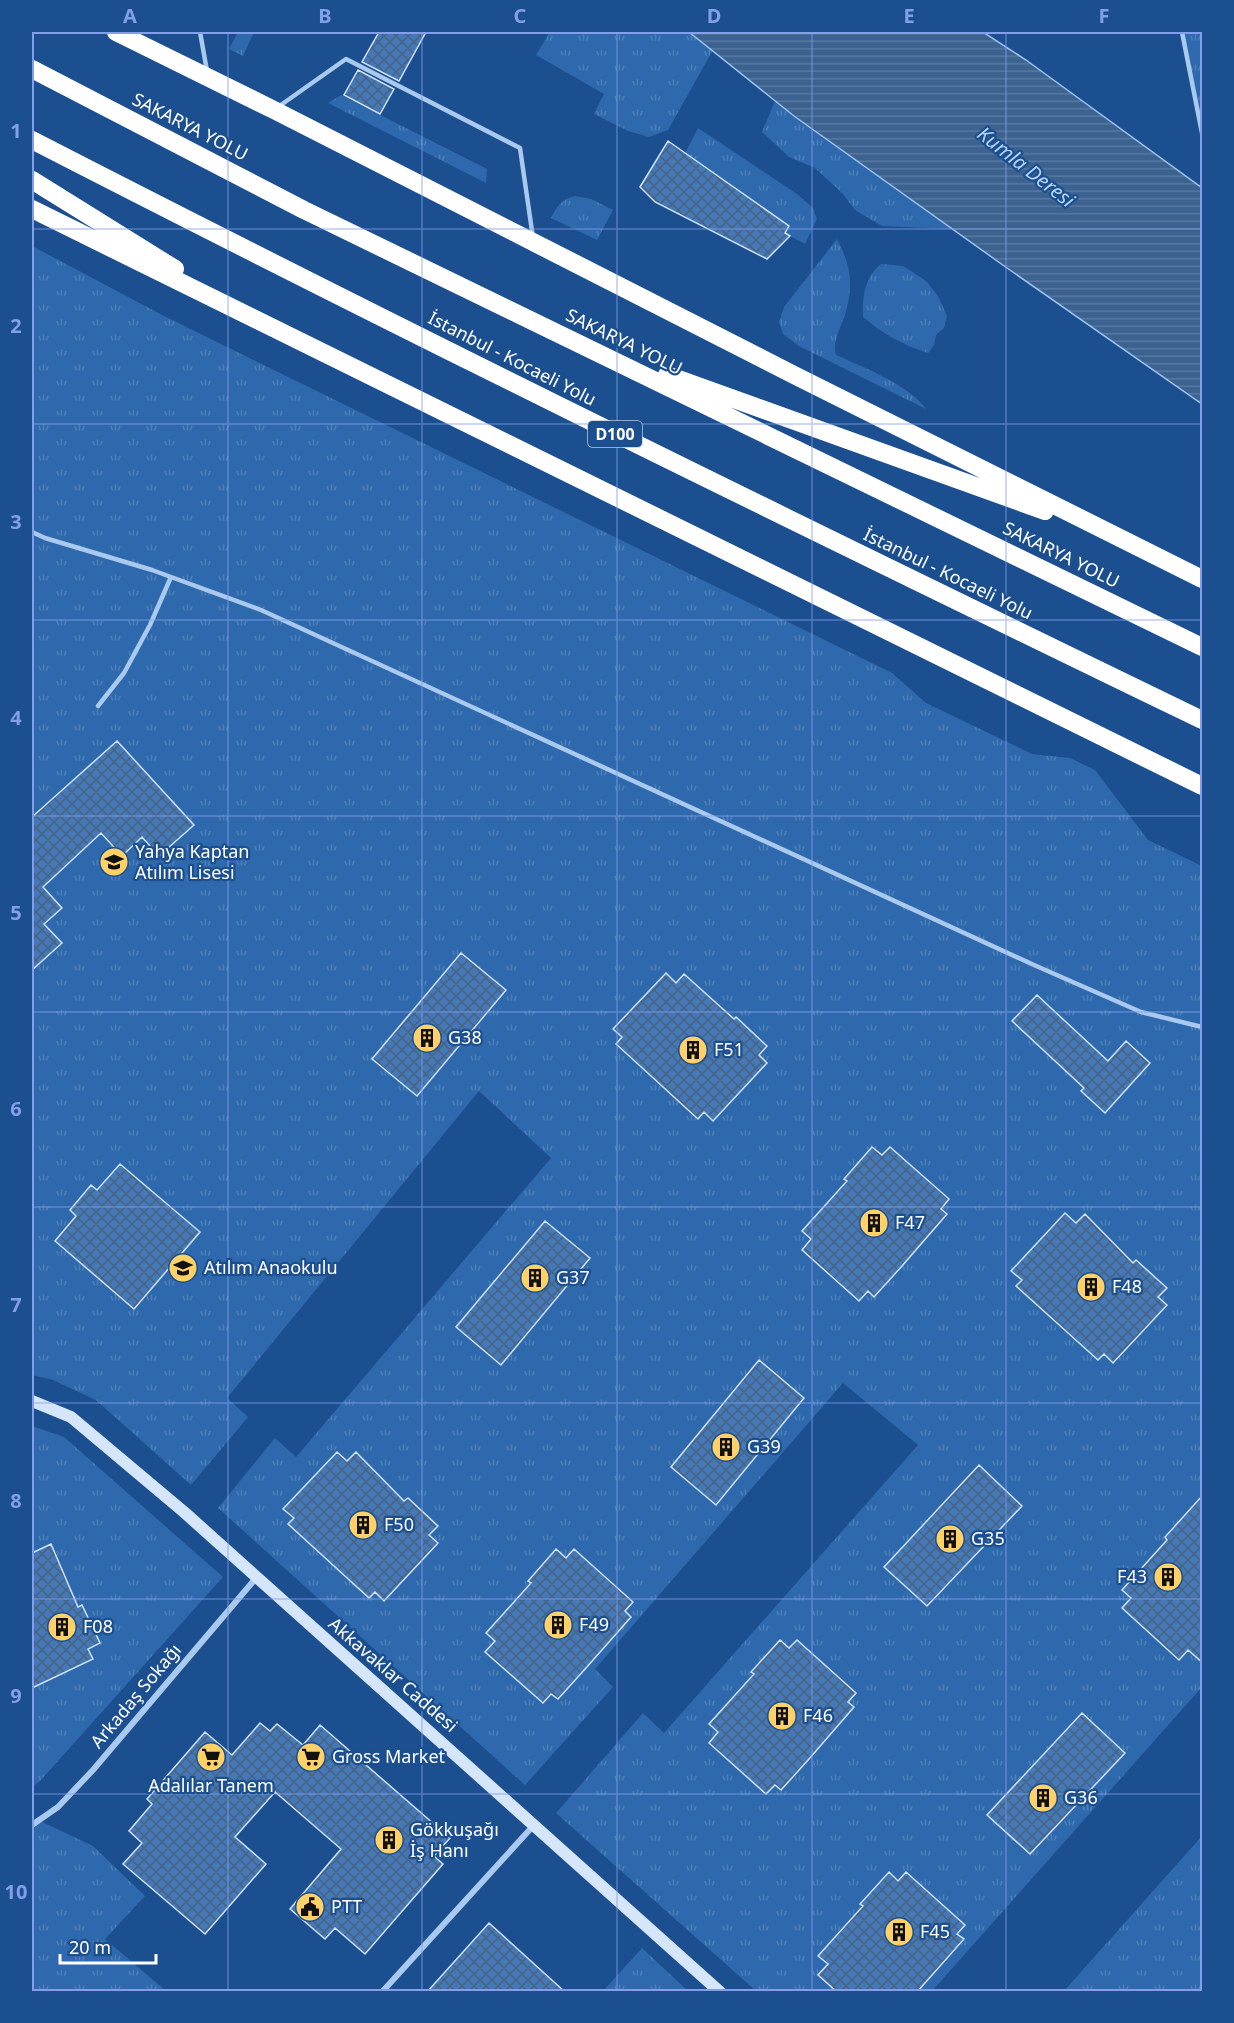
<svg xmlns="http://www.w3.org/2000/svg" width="1234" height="2023" font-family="'Noto Sans',sans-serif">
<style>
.grass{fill:url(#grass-tufts)}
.water{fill:url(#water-rules);stroke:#9cc4f0;stroke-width:1.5}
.building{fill:url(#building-cross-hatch);stroke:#cfe3fa;stroke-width:1.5}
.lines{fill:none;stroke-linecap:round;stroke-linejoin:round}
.lane{stroke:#a9c9ee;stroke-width:4.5}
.street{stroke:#a9c9ee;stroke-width:6}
.secondary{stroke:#d6e6fa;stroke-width:12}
.highway{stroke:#fff;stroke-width:18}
.grid{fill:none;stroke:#839eea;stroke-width:1.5;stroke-opacity:0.55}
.labels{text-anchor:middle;stroke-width:4.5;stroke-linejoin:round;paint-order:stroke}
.shield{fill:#1b4f8f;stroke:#bbcadd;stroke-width:1.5}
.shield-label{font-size:16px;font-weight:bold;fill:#fff}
.street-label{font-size:18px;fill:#fff;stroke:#1b4f8f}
.poi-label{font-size:18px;fill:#fff;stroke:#1b4f8f;text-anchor:start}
.water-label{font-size:20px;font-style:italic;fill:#b5d3f5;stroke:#1b4f8f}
.neatline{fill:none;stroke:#839eea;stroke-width:2}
.grid-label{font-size:20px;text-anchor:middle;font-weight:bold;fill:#839eea}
</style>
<defs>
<pattern id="grass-tufts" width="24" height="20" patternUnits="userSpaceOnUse" patternTransform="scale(1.5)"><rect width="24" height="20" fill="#2e69ad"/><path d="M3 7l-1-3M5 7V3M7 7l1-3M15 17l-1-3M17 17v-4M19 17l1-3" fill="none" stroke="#4d80b9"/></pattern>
<pattern id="water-rules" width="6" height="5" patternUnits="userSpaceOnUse" patternTransform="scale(1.5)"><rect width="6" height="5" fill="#3c6290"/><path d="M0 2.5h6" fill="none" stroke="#597aa1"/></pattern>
<pattern id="building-cross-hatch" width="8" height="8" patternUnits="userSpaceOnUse" patternTransform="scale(1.5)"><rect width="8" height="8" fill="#4478b7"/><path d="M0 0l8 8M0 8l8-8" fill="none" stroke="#486282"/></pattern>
</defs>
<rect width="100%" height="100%" fill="#1b4f8f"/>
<path class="grass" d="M238 32H254L243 56 229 49Z
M550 32H689L713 50 668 130 649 137 628 131 594 114 604 94 536 55Z
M1182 32H1202V133Z
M341 95 487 169 486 183 328 103Z
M775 101 794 116 951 229 882 226 855 210 843 194 815 168 789 157 762 132Z
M698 128 797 194 813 208 817 219 805 244 785 233 788 227 685 153Z
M575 196 591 199 613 210 597 240 551 218C557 206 562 199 575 196Z
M837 239C851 266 854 284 845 315 841 327 832 342 836 355 863 367 909 385 926 409L799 346 783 334 779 322 784 307Z
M32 246 166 317 892 673 926 703 1032 754 1070 758 1095 770 1148 840 1202 866V1687L932 1991H756L556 1813 643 1713 664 1733 918 1445 843 1383 595 1669 613 1687 525 1785 218 1508 275 1438 296 1457 551 1158 479 1091 227 1398 248 1417 191 1485 96 1400 53 1380 32 1375Z
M881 264 903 266 926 281 938 296 947 316 944 328 936 335 934 345 928 353C903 345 883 334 863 317 862 297 865 277 881 264Z
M32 1426 64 1437 223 1577 40 1781 32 1787Z
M40 1821 93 1846 145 1896 105 1939 166 1991 32 1992V1825Z
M1202 1836V1991H1064Z
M642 1948 688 1991H603Z"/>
<path class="water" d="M689 32H983L1026 60 1202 188V404L1007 268 794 116Z"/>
<path class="building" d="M379 32H426L399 81 362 62Z
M358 70 394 89 380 114 344 95Z
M668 141 789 226 785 233 790 236 767 259 655 202 640 187Z
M117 741 194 825 159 856 142 837 122 856 101 833 43 887 62 908 44 924 62 943 32 970V817Z
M461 953 506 990 417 1096 372 1059Z
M666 973 676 983 684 974 734 1019 736 1017 767 1046 759 1055 767 1063 713 1121 704 1112 698 1119 616 1044 622 1037 613 1029Z
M1037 995 1108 1061 1126 1041 1150 1063 1105 1113 1081 1091 1084 1088 1012 1021Z
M872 1147 882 1155 890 1147 949 1199 941 1209 947 1214 902 1266 874 1297 868 1291 859 1301 802 1250 811 1239 802 1231 847 1181 844 1179Z
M120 1164 200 1232 134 1309 55 1241 76 1216 70 1210 91 1185 97 1190Z
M1065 1213 1076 1223 1085 1214 1133 1263 1136 1260 1167 1288 1158 1297 1167 1305 1113 1363 1104 1354 1098 1360 1016 1286 1022 1280 1011 1271Z
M545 1221 590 1258 501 1365 456 1327Z
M759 1360 804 1398 716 1505 671 1467Z
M337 1452 347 1461 356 1452 404 1501 408 1498 438 1526 429 1535 438 1543 384 1601 375 1592 369 1598 288 1524 294 1518 283 1509Z
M979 1465 1022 1506 927 1606 884 1567Z
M1203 1495V1663L1188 1650 1179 1660 1122 1608 1131 1598 1122 1590 1167 1540 1165 1537Z
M51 1544 78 1607 82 1605 100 1643 88 1649 93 1659 32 1688V1553Z
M556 1549 566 1558 574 1549 633 1602 625 1611 631 1617 586 1668 558 1699 551 1694 543 1703 485 1652 495 1641 486 1633 531 1583 528 1581Z
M780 1640 789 1648 797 1640 856 1693 848 1702 854 1707 809 1759 781 1790 775 1785 766 1794 709 1743 718 1732 709 1724 754 1674 751 1672Z
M1082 1713 1125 1753 1030 1854 987 1815Z
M260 1723 270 1731 277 1724 303 1745 320 1725 450 1838 434 1856 443 1864 365 1954 335 1928 325 1939 290 1909 341 1849 275 1792 235 1837 266 1864 205 1934 123 1864 142 1843 129 1831 152 1804 147 1799 205 1732 232 1755Z
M889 1872 898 1881 906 1872 965 1925 957 1934 964 1939 917 1992H837L818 1975 828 1964 818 1956 863 1906 860 1904Z
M489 1923 565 1992H427Z"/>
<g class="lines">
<path class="lane" d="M200 32 207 71
M1182 32 1202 133
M278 107 346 59 520 148 533 238
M32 532 45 538 152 570 261 610 1034 965 1141 1012 1202 1027
M98 706 124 673 150 625 171 577"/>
<path class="street" d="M32 1825 58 1807 93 1770 256 1578
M382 1992 534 1825"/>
<path class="secondary" d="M32 1401 71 1417 184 1512 720 1992"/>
<path class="highway" d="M116 32 274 110 794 375 1202 579
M32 69 304 210 1202 647
M32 140C419 339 810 530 1202 720
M32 180 175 269
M32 209C421 404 811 597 1202 786
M667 375 1045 511"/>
</g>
<path class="grid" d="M228 32V1992M422 32V1992M617 32V1992M812 32V1992M1006 32V1992M32 229H1202M32 424H1202M32 620H1202M32 816H1202M32 1012H1202M32 1207H1202M32 1403H1202M32 1599H1202M32 1794H1202"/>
<defs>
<g id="school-disc" transform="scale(1.5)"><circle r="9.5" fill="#ffd166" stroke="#1b4f8f"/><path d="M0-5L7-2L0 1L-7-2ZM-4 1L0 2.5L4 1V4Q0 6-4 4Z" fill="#111"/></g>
<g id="building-disc" transform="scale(1.5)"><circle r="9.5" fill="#ffd166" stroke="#1b4f8f"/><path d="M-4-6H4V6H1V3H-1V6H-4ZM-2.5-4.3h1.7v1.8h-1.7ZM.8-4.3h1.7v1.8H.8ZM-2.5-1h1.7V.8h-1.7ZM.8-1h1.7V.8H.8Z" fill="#111"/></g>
<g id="supermarket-disc" transform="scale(1.5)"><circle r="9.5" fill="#ffd166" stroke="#1b4f8f"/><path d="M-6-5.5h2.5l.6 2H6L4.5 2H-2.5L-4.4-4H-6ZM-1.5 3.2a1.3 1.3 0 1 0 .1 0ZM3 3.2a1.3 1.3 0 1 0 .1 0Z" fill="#111"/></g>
<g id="civic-disc" transform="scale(1.5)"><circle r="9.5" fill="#ffd166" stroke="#1b4f8f"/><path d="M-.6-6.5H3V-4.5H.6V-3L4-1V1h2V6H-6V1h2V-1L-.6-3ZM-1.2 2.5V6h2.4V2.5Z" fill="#111"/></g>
</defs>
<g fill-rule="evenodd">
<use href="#school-disc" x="114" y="862"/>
<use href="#building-disc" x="427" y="1038"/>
<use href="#building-disc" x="693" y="1050"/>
<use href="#building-disc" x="874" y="1223"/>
<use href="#school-disc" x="183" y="1268"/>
<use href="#building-disc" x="535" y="1278"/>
<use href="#building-disc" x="1091" y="1287"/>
<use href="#building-disc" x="726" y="1447"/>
<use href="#building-disc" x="363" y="1525"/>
<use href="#building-disc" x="950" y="1539"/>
<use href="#building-disc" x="1168" y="1577"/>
<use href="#building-disc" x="558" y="1625"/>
<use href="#building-disc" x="62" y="1627"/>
<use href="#building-disc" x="782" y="1716"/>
<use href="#supermarket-disc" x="211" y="1757"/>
<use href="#supermarket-disc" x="311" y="1757"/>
<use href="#building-disc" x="1043" y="1798"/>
<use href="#building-disc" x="389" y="1840"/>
<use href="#civic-disc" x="310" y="1907"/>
<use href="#building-disc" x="899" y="1932"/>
</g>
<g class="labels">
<rect class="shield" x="588" y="421" width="54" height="26" rx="4.5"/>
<g class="shield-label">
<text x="615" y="440">D100</text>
</g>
<g class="street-label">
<text transform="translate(190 127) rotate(27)" y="6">SAKARYA YOLU</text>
<text transform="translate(624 342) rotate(26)" y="6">SAKARYA YOLU</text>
<text transform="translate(512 359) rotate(27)" y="6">İstanbul - Kocaeli Yolu</text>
<text transform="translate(1061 555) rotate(26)" y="6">SAKARYA YOLU</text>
<text transform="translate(948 574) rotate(26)" y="6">İstanbul - Kocaeli Yolu</text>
<text transform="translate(393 1675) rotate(41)" y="6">Akkavaklar Caddesi</text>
<text transform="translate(136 1696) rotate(-50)" y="6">Arkadaş Sokağı</text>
</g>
<g class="poi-label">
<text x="135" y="858">Yahya Kaptan<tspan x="135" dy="21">Atılım Lisesi</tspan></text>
<text x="448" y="1044">G38</text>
<text x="714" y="1056">F51</text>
<text x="895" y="1229">F47</text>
<text x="204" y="1274">Atılım Anaokulu</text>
<text x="556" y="1284">G37</text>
<text x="1112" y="1293">F48</text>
<text x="747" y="1453">G39</text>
<text x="384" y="1531">F50</text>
<text x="971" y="1545">G35</text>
<text x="1147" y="1583" text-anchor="end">F43</text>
<text x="579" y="1631">F49</text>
<text x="83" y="1633">F08</text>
<text x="803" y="1722">F46</text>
<text x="332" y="1763">Gross Market</text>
<text x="211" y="1792" text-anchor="middle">Adalılar Tanem</text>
<text x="1064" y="1804">G36</text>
<text x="410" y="1836">Gökkuşağı<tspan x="410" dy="21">İş Hanı</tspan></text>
<text x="331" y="1913">PTT</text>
<text x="920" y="1938">F45</text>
</g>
<g class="water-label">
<text transform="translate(1026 167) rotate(38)" y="7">Kumla Deresi</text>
</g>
</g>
<rect width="1234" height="2023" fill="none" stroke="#1b4f8f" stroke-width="66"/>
<path d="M60 1954v9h96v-9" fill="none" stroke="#ffffff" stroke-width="3"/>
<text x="69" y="1954" font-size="18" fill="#ffffff" stroke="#1b4f8f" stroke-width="4.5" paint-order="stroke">20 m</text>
<rect x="33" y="33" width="1168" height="1957" class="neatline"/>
<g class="grid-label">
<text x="130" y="23">A</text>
<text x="325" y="23">B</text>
<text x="520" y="23">C</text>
<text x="714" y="23">D</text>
<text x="909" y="23">E</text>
<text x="1104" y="23">F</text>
<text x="16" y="138">1</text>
<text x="16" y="333">2</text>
<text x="16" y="529">3</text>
<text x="16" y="725">4</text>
<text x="16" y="920">5</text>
<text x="16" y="1116">6</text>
<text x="16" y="1312">7</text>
<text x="16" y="1508">8</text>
<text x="16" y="1703">9</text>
<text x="16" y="1899">10</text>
</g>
</svg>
